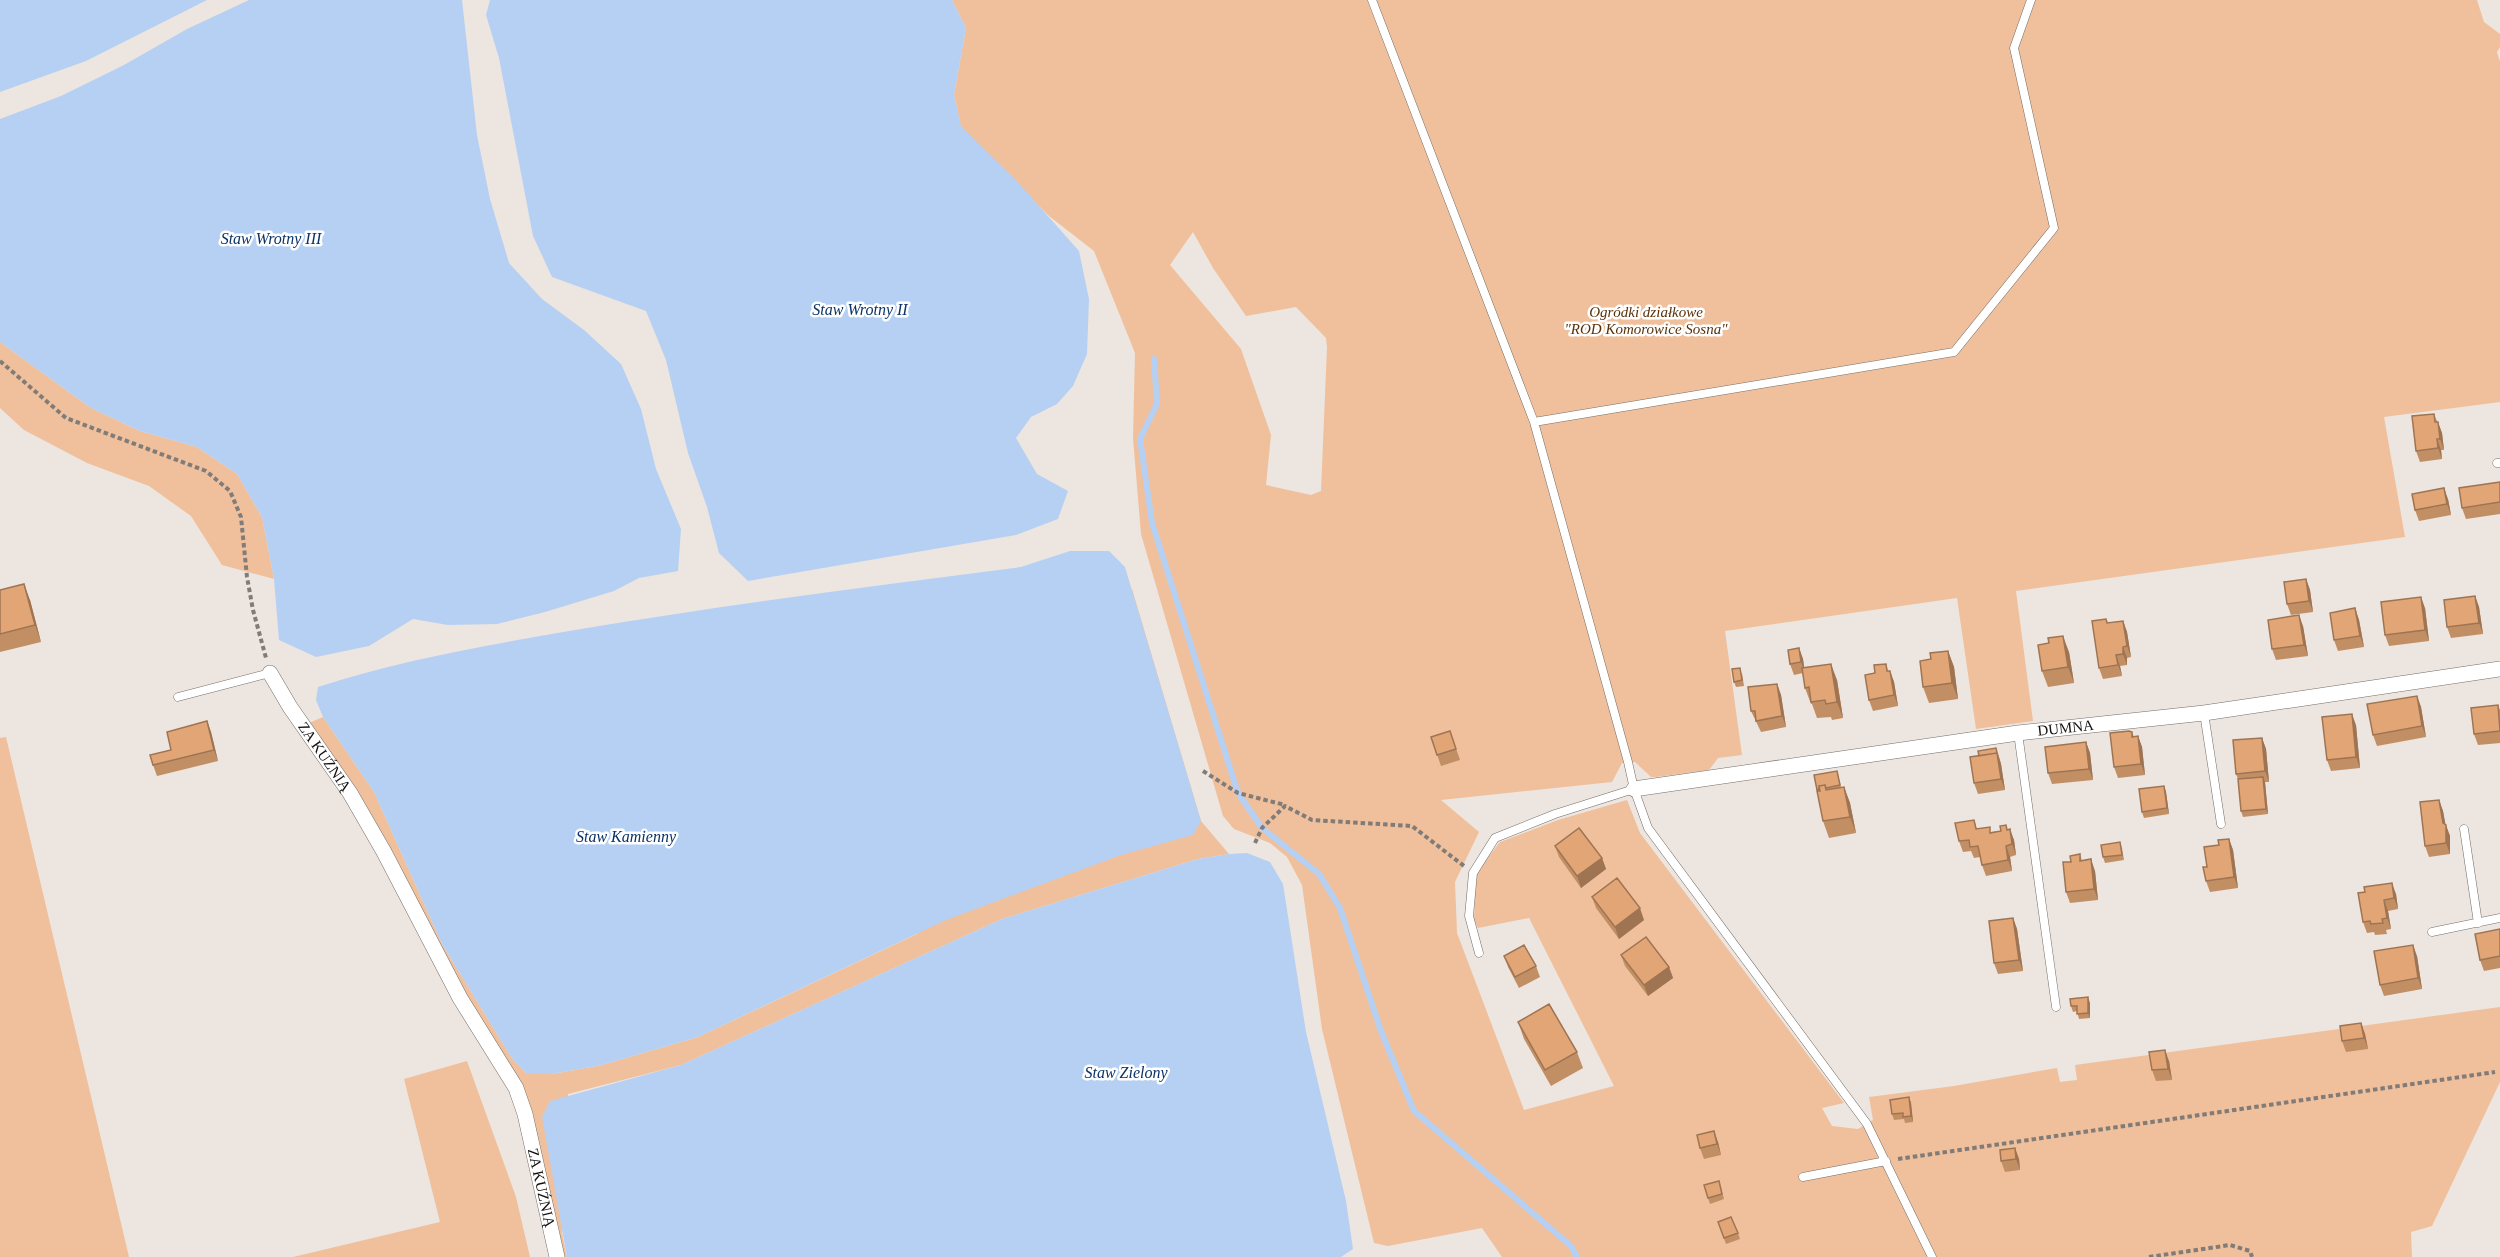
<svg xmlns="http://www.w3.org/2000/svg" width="2500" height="1257" font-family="'Times New Roman',serif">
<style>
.green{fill:#efc09b;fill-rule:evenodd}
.water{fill:#b6d0f3}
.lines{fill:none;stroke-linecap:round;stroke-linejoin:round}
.stream{stroke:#b6d0f3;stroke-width:6}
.lane-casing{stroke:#756e69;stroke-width:9}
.street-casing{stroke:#756e69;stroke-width:16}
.path{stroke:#827c78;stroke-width:4;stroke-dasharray:4.5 3;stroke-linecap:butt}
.lane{stroke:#fff;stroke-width:8}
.street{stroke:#fff;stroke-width:15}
.wall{fill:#c28f65}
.shaded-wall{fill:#9e7453}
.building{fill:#e2a676;stroke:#9e7453;stroke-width:1.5}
.labels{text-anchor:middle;stroke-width:5;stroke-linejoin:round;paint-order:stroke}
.park-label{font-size:15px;font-style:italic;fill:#59320b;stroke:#fff}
.street-label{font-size:15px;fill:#13100e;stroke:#fff}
.water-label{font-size:16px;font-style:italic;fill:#0b3366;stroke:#fff}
</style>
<rect width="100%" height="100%" fill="#ede5df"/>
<path class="green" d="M952 0H2477L2484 22 2500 34V47L2497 52 2500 62V402L2384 417 2405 537 2016 591 2033 721 1976 729 1957 598 1725 631 1742 755 1718 758 1709 770 1656 777H1651L1635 762 1622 763 1612 782 1441 800 1479 832 1455 882 1457 933 1524 1110 1614 1086 1529 918 1478 928 1474 920 1476 873 1500 842 1558 820 1627 800 1640 833 1844 1103 1822 1108 1832 1126 1858 1129 1873 1120 1869 1097 1954 1086 2057 1068 2060 1082 2077 1080 2075 1065 2500 1007V1082L2432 1226 2411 1232 2412 1257H1502L1482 1228 1388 1246 1374 1243 1322 1029 1302 885 1287 857 1270 843 1234 829 1223 816 1141 534 1133 438 1135 353 1094 251 1049 216 961 127 954 95 966 28ZM1193 232 1213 268 1246 316 1296 307 1326 338 1327 347 1321 491 1311 495 1266 485 1271 435 1241 349 1170 265Z
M0 342 91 408 140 431 197 447 237 474 262 517 274 579 222 565 191 516 149 486 87 463 24 430 0 408Z
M1132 589 1201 821 1229 854 1198 859 1002 919 681 1065 568 1094 562 1233 567 1257H564L533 1120 451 971 394 854 359 795 309 723 323 717 374 792 442 944 511 1057 527 1074H552L602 1065 698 1037 917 934Z
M6 737 129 1257H0V738Z
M467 1061 516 1197 530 1257H293L440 1222 404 1079Z"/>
<path class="water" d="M0 0H207L86 61 0 92Z
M249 0H462L477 135 490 199 509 263 542 299 584 330 621 364 641 409 656 469 681 529 678 571 639 578 614 591 545 612 497 624 448 625 413 619 369 646 316 657 279 640 274 579 262 517 237 474 197 447 140 431 91 408 0 342V119L61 96 124 65 187 29Z
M490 0H952L966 28 954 95 961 126 1016 180 1079 251 1089 299 1087 354 1073 386 1057 404 1031 417 1016 438 1037 474 1068 491 1058 519 1016 535 748 581 719 553 707 507 688 453 666 360 646 311 552 277 533 236 499 58 486 15Z
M1070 551H1109L1125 567 1201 821 1193 835 1121 855 946 920 698 1037 602 1065 552 1074H527L511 1057 442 944 374 792 323 717 316 700 318 687C401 660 489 645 575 630 723 605 872 586 1021 567Z
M1247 853 1270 862 1283 884 1306 1032 1346 1201 1353 1249 1341 1257H567L542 1117 550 1101 681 1065 1002 919 1198 859 1229 854Z"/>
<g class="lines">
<path class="stream" d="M1154 359 1157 404 1140 439 1152 523 1238 793 1262 828 1319 874 1340 908 1381 1031 1414 1111 1571 1246 1577 1257"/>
<g class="lane-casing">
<path id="lane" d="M1372 0 1534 422 1628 762 1634 789 1648 828 1867 1124 1932 1257
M1534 422 1954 352 2054 228 2014 48 2031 0
M2497 463H2500
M178 697 270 673
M2204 713 2221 824
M2018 733 2056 1007
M2464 829 2478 923
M2432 932 2500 918
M1479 953 1469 916 1473 873 1495 838 1555 814 1634 789
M1803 1177 1886 1161"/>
</g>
<g class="street-casing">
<g id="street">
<path id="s1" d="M270 673 290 707 350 793 384 852 460 998 516 1088 525 1114 557 1257"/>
<path id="s2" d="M1634 789 2018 733 2204 713 2500 669"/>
</g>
</g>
<path class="path" d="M0 361 66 418 206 471 230 491 241 517 247 577 253 610 266 658
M1203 771 1238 793 1285 805
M1255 843 1262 828 1285 806 1312 820 1412 826 1464 866
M1898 1159 2495 1072
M2149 1257 2230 1245 2250 1251 2252 1257"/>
<use href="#lane" class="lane"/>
<use href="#street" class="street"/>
</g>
<path class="wall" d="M2434 414 2442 433 2444 450H2441L2442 459 2420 462 2416 451Z
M2500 482V514L2466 519 2462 508Z
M2448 499 2451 515 2419 521 2415 510Z
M2306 579 2310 590 2313 612 2291 615 2287 604Z
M0 590 30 600 41 642 0 652Z
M2475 596 2479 607 2483 634 2451 638 2447 627Z
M2355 608 2359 620 2364 647 2338 651 2334 640Z
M2425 608 2429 641 2389 646 2385 635Z
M2106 619 2108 623 2123 621 2127 632 2131 657 2127 658V665L2120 666 2122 676 2103 679 2099 668Z
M2303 626 2308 656 2276 660 2272 649Z
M2049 643 2069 652 2074 683 2048 687 2042 671Z
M1799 648 1803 659 1804 668 1837 680 1843 718 1832 720 1831 717 1817 718 1812 704H1811L1805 688 1803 673 1794 675 1790 664Z
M1948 651 1954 667 1958 699 1929 703 1923 687 1931 659Z
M1886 664 1888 671H1890L1894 682 1898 706 1873 711 1869 700 1875 673Z
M1742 673 1744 686 1736 687 1734 682Z
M1777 684 1781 695 1786 727 1761 732 1751 711Z
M2417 696 2421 707 2426 737 2377 746 2373 735Z
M2498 705 2500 710V743L2478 745 2474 734Z
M207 721 211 732 218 761 157 776 153 765Z
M2356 725 2360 768 2331 771 2327 760Z
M1450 731 1460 760 1441 766 1431 737Z
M2132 732 2134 737 2138 736 2142 747 2145 775 2118 778 2114 767Z
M2262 738 2266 749 2269 782H2265L2268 814 2243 817 2241 811 2238 779 2236 774Z
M2086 742 2090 753 2093 780 2052 784 2048 773Z
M1998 753 2001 764 2005 790 1978 794 1974 783Z
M1837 771 1841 787H1844L1850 803 1856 833 1829 838 1823 821 1814 775Z
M2164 786 2166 792 2169 814 2144 818 2142 812Z
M2439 800 2443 811 2445 824 2450 836V854L2429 857 2425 846Z
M1974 820 1977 829 1991 832 2008 830 2014 840 2016 855 2010 857 2012 871 1986 876 1982 865 1980 857 1974 858 1971 851 1963 852 1959 841Z
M2229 839 2233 850 2238 888 2210 892 2206 881 2207 867Z
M2120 842 2122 848 2124 860 2105 863 2103 857Z
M1555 846 1602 858 1606 869 1581 888 1559 857Z
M2080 854 2082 861 2095 871 2098 900 2070 903 2066 892 2071 862Z
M2358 893 2396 894 2398 909 2388 911 2391 929 2386 930 2387 934 2375 935 2374 932 2367 933 2363 922Z
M1592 897 1644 920 1619 939 1596 908Z
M2013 918 2017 929 2023 971 1998 974 1994 963Z
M2500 929V968L2484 971 2480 960Z
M1621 955 1669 967 1673 978 1648 996 1625 966Z
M1504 956 1536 966 1540 977 1519 988 1508 967Z
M2417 956 2422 989 2384 996 2380 985Z
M2090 1003V1018L2079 1019 2077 1011 2073 1012 2071 1006Z
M1518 1022 1577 1052 1583 1068 1551 1086 1524 1039Z
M2361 1023 2365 1034 2368 1049 2346 1052 2342 1041Z
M2169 1061 2172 1080 2156 1081 2152 1070Z
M1909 1097 1911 1103 1913 1122 1905 1123 1904 1119 1894 1120 1892 1114Z
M1718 1142 1721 1155 1704 1159 1700 1148Z
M2015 1148 2019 1159 2020 1170 2005 1172 2001 1161Z
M1719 1181 1724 1199 1710 1204 1708 1198Z
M1718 1222 1738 1233 1740 1239 1726 1244Z"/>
<path class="shaded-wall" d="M2438 422 2442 433 2444 450 2440 439Z
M2437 439 2441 450 2442 459 2438 448Z
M2444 488 2448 499 2451 515 2447 504Z
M2306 579 2310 590 2313 612 2309 601Z
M24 584 30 600 41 642 35 625Z
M2475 596 2479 607 2483 634 2479 623Z
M2421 597 2425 608 2429 641 2425 630Z
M2355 608 2359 620 2364 647 2360 636Z
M2299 615 2303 626 2308 656 2304 645Z
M2123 621 2127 632 2131 657 2127 646Z
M2063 636 2069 652 2074 683 2068 667Z
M2123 647 2127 658V665L2123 654Z
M1799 648 1803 659 1805 673 1801 662Z
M1948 651 1954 667 1958 699 1952 683Z
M2116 655 2120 666 2122 676 2118 665Z
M1831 664 1837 680 1843 718 1837 702Z
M1890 671 1894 682 1898 706 1894 695Z
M1777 684 1781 695 1786 727 1782 716Z
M2417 696 2421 707 2426 737 2422 726Z
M2352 714 2356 725 2360 768 2356 757Z
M207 721 211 732 218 761 214 750Z
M2138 736 2142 747 2145 775 2141 764Z
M2262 738 2266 749 2269 782 2265 771Z
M2086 742 2090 753 2093 780 2089 769Z
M1996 748 2001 764 2005 790 2001 779Z
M2263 777 2265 782 2268 814 2266 809Z
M2164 786 2166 792 2169 814 2167 808Z
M1844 787 1850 803 1856 833 1850 817Z
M2439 800 2443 811 2446 827V825L2450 836V854L2446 843Z
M2010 829 2014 840 2016 855 2012 844Z
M2229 839 2233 850 2238 888 2234 877Z
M2006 846 2010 857 2012 871 2008 860Z
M1602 858 1606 869 1581 888 1577 876Z
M2091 859 2095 871 2098 900 2094 889Z
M2392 883 2396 894 2398 909 2394 898Z
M2384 900 2388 911 2391 929 2387 918Z
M1640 908 1644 920 1619 939 1615 927Z
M2013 918 2017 929 2023 971 2019 960Z
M2413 945 2417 956 2422 989 2418 978Z
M1669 967 1673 978 1648 996 1644 985Z
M2088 997 2090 1003V1018L2088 1013Z
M2361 1023 2365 1034 2368 1049 2364 1038Z
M2165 1050 2169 1061 2172 1080 2168 1069Z
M1909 1097 1911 1103 1913 1122 1911 1116Z
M1714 1131 1718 1142 1721 1155 1717 1144Z
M2015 1148 2019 1159 2020 1170 2016 1159Z"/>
<path class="building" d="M2434 414 2435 422H2438L2440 439H2437L2438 448 2416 451 2412 416Z
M2500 482V502L2462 508 2459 488Z
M2444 488 2447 504 2415 510 2412 494Z
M2306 579 2309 601 2287 604 2284 582Z
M24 584 35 625 0 634V590Z
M2475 596 2479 623 2447 627 2444 600Z
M2421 597 2425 630 2385 635 2381 602Z
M2355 608 2360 636 2334 640 2330 613Z
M2299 615 2304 645 2272 649 2268 620Z
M2106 619 2107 623 2123 621 2127 646 2123 647V654L2116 655 2118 665 2099 668 2092 621Z
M2063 636 2068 667 2042 671 2038 645 2049 643 2048 638Z
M1799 648 1801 662 1790 664 1788 650Z
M1948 651 1952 683 1923 687 1920 661 1931 659 1930 653Z
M1831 664 1837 702 1826 704 1825 700 1811 702 1809 687 1805 688 1802 668Z
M1886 664 1887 671H1890L1894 695 1869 700 1865 675 1875 673 1874 665Z
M1740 668 1742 680 1734 682 1732 669Z
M1777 684 1782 716 1756 721 1755 711H1751L1748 687Z
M2417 696 2422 726 2373 735 2367 704Z
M2498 705 2500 731 2474 734 2471 708Z
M2352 714 2356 757 2327 760 2322 717Z
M207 721 214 750 153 765 150 755 171 750 167 732Z
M1450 731 1456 749 1437 755 1431 737Z
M2129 731 2132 732V737L2138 736 2141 764 2114 767 2110 733Z
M2262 738 2265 771 2236 774 2233 740Z
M2086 742 2089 769 2048 773 2045 747Z
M1996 748 1997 753 1979 756 1978 751Z
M1997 753 2001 779 1974 783 1970 757Z
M1837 771 1840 785 1826 788 1825 785 1819 786V789L1817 790 1814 775Z
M2263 777 2266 809 2241 811 2238 779Z
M1825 785 1826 790 1844 787 1850 817 1823 821 1817 791H1820L1819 786Z
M2164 786 2167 808 2142 812 2139 789Z
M2439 800 2443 823 2446 825V843L2425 846 2420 802Z
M1974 820 1976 829 1990 827V833L2001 831 2000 826 2006 825 2007 830 2010 829 2012 844 2006 846 2008 860 1982 865 1978 846 1970 847 1969 840 1959 841 1955 823Z
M1579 828 1602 858 1577 876 1555 846Z
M2229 839 2234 877 2206 881 2203 867H2207L2204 847 2219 845 2218 840Z
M2120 842 2122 855 2103 857 2101 845Z
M2080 854V861L2091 859 2094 889 2066 892 2063 862H2071L2070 856Z
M1617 878 1640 908 1615 927 1592 897Z
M2392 883 2394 898 2384 900 2387 918 2382 919 2383 923 2371 924 2370 921 2363 922 2358 893 2365 892 2364 887Z
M2013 918 2019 960 1994 963 1989 921Z
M2500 929V956L2480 960 2475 934Z
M1646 937 1669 967 1644 985 1621 955Z
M1524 945 1536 966 1515 977 1504 956Z
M2413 945 2418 978 2380 985 2374 951Z
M2088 997V1013L2077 1014V1006H2071L2070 999Z
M1549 1004 1577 1052 1545 1070 1518 1022Z
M2361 1023 2364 1038 2342 1041 2340 1026Z
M2165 1050 2168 1069 2152 1070 2149 1052Z
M1909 1097 1911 1116 1903 1117V1113L1892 1114 1890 1100Z
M1714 1131 1717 1144 1700 1148 1697 1135Z
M2015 1148 2016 1159 2001 1161 2000 1150Z
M1719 1181 1722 1194 1708 1198 1704 1185Z
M1731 1217 1738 1233 1724 1238 1718 1222Z"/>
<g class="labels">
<g class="park-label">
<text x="1646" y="317">Ogródki działkowe<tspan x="1646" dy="17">"ROD Komorowice Sosna"</tspan></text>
</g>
<g class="street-label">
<text dy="5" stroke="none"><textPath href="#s2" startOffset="436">DUMNA</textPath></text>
<text dy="5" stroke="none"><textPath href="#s1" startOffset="100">ZA KUŹNIĄ</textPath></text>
<text dy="5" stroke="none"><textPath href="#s1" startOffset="586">ZA KUŹNIĄ</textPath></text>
</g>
<g class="water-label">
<text x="271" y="244">Staw Wrotny III</text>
<text x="860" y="315">Staw Wrotny II</text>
<text x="626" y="842">Staw Kamienny</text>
<text x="1126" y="1078">Staw Zielony</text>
</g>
</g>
</svg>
